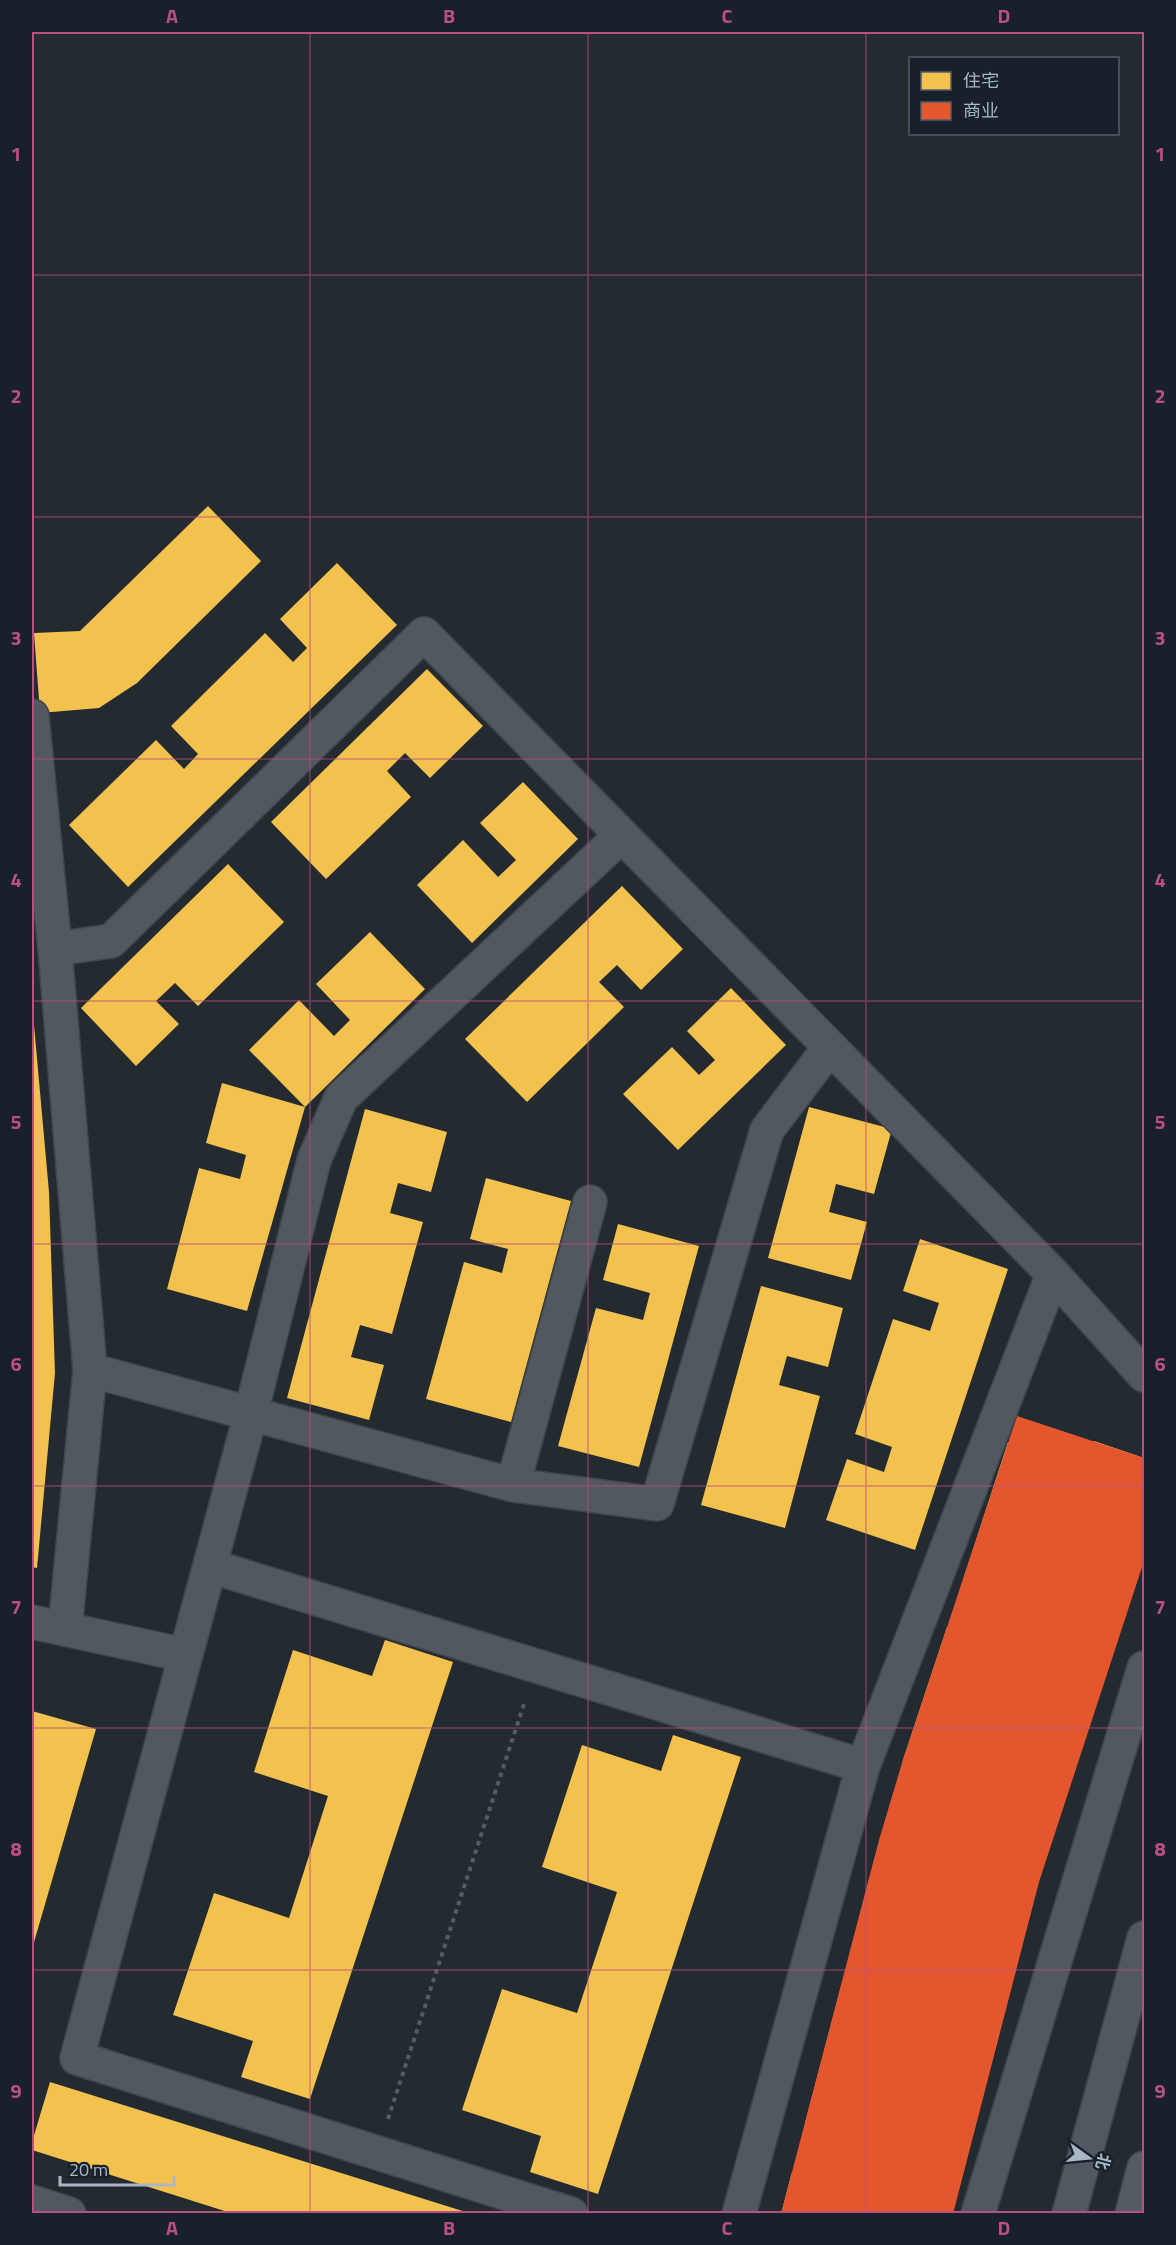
<svg xmlns="http://www.w3.org/2000/svg" width="1176" height="2245" font-family="'Titillium Web','Noto Sans SC',sans-serif">
<style>
.homes{fill:#f2c14e}
.shops{fill:#e4572e}
.lines{fill:none;stroke-linecap:round;stroke-linejoin:round}
.minor-casing{stroke:#40464b;stroke-width:36}
.major-casing{stroke:#40464d;stroke-width:36}
.path{stroke:#545c62;stroke-width:4;stroke-dasharray:4.5 4.5;stroke-linecap:butt}
.minor{stroke:#525860;stroke-width:33}
.major{stroke:#545b62;stroke-width:33}
.grid{fill:none;stroke:#ba4f80;stroke-width:1.5;stroke-opacity:0.55}
.neatline{fill:none;stroke:#ba4f80;stroke-width:2}
.grid-label{font-size:20px;text-anchor:middle;font-weight:bold;fill:#ba4f80}
</style>
<rect width="100%" height="100%" fill="#232a30"/>
<path class="homes" d="M208 506 261 561 137 683 99 708 40 713 34 633 80 631Z
M337 563 397 625 128 887 69 825 156 740 184 769 198 754 171 726 265 633 293 662 307 648 280 619Z
M427 669 483 726 430 778 405 753 387 771 411 797 326 879 271 822Z
M523 782 578 839 472 943 417 885 463 840 498 877 516 860 480 823Z
M228 864 284 922 198 1006 175 983 156 1001 179 1024 136 1066 81 1008Z
M622 886 683 949 641 990 617 965 599 982 624 1007 527 1102 465 1039Z
M370 932 425 989 305 1107 249 1050 299 1000 334 1036 350 1020 316 984Z
M731 988 786 1045 678 1150 623 1094 672 1047 699 1075 715 1060 687 1031Z
M32 1014H33L49 1192 55 1373 37 1568 32 1567Z
M222 1083 305 1107 247 1311 167 1289 199 1168 240 1179 246 1155 206 1143Z
M809 1107 892 1129 874 1194 836 1184 829 1212 867 1222 851 1280 768 1258Z
M365 1109 447 1132 431 1192 398 1183 390 1213 423 1222 392 1334 360 1325 351 1357 384 1365 369 1420 287 1398Z
M486 1178 571 1201 511 1422 426 1399 464 1262 502 1273 508 1249 470 1239Z
M618 1224 699 1246 639 1467 558 1446 596 1308 643 1320 650 1293 603 1280Z
M920 1239 1008 1269 915 1550 826 1520 847 1459 884 1472 892 1447 855 1434 893 1319 930 1331 939 1303 903 1291Z
M761 1286 843 1308 828 1367 787 1356 779 1385 820 1396 785 1528 701 1505Z
M1094 1441 1144 1458V1507L1034 1844 968 1822 980 1788 902 1763 947 1627 1025 1653 1040 1606 963 1580 1008 1442 1086 1468Z
M385 1640 453 1662 310 2099 241 2077 253 2041 173 2015 214 1893 289 1918 328 1796 254 1772 293 1650 372 1676Z
M32 1711 96 1729 32 1949Z
M673 1735 741 1757 598 2194 530 2172 541 2136 462 2110 502 1989 577 2013 617 1892 542 1867 582 1745 661 1771Z
M928 1977 994 1994 937 2214H781L792 2172 872 2192 884 2144 805 2123 842 1983 921 2003Z
M50 2082 469 2213V2214H234L32 2150V2142Z"/>
<path class="shops" d="M1017 1416 1144 1458V1561L1039 1882 953 2214H781L879 1840 902 1763Z"/>
<g class="lines">
<g class="minor-casing">
<path id="minor" d="M32 716 55 949 90 1370 65 1629
M55 949 111 941 424 634 1053 1274
M90 1370 513 1485 657 1504 767 1130 830 1047
M513 1485 590 1202
M210 1566 863 1766
M32 1622 185 1655
M32 2202 69 2214
M571 2214 77 2058 251 1413 314 1160 341 1098 622 835
M739 2214 863 1766 1053 1274 1144 1375
M978 2214 1144 1668
M1069 2214 1144 1938"/>
</g>
<g class="major-casing">
<path id="major" d="M1132 2214 1144 2168"/>
</g>
<path class="path" d="M388 2119 525 1701"/>
<use href="#minor" class="minor"/>
<use href="#major" class="major"/>
</g>
<path class="grid" d="M310 32V2214M588 32V2214M866 32V2214M32 275H1144M32 517H1144M32 759H1144M32 1001H1144M32 1244H1144M32 1486H1144M32 1728H1144M32 1970H1144"/>
<rect width="1176" height="2245" fill="none" stroke="#17202b" stroke-width="66"/>
<rect x="909" y="57" width="210" height="78" fill="#17202b" stroke="#525c68" stroke-width="1.5"/>
<rect x="921" y="72" width="30" height="18" fill="#f2c14e" stroke="#525c68" stroke-width="1.5"/>
<text x="963" y="87" font-size="18" fill="#aab6c4">住宅</text>
<rect x="921" y="102" width="30" height="18" fill="#e4572e" stroke="#525c68" stroke-width="1.5"/>
<text x="963" y="117" font-size="18" fill="#aab6c4">商业</text>
<g transform="translate(1089 2158) rotate(105)" stroke="#17202b" stroke-width="4.5" paint-order="stroke">
<path d="M0-4.5L10 22L0 15L-10 22Z" fill="#aab6c4"/>
<text y="-9" font-size="16" font-weight="bold" text-anchor="middle" fill="#aab6c4">北</text>
</g>
<path d="M60 2176v9h114v-9" fill="none" stroke="#aab6c4" stroke-width="3"/>
<text x="69" y="2176" font-size="18" fill="#aab6c4" stroke="#17202b" stroke-width="4.5" paint-order="stroke">20 m</text>
<rect x="33" y="33" width="1110" height="2179" class="neatline"/>
<g class="grid-label">
<text x="172" y="23">A</text>
<text x="449" y="23">B</text>
<text x="727" y="23">C</text>
<text x="1004" y="23">D</text>
<text x="16" y="161">1</text>
<text x="1160" y="161">1</text>
<text x="16" y="403">2</text>
<text x="1160" y="403">2</text>
<text x="16" y="645">3</text>
<text x="1160" y="645">3</text>
<text x="16" y="887">4</text>
<text x="1160" y="887">4</text>
<text x="16" y="1129">5</text>
<text x="1160" y="1129">5</text>
<text x="16" y="1371">6</text>
<text x="1160" y="1371">6</text>
<text x="16" y="1614">7</text>
<text x="1160" y="1614">7</text>
<text x="16" y="1856">8</text>
<text x="1160" y="1856">8</text>
<text x="16" y="2098">9</text>
<text x="1160" y="2098">9</text>
<text x="172" y="2235">A</text>
<text x="449" y="2235">B</text>
<text x="727" y="2235">C</text>
<text x="1004" y="2235">D</text>
</g>
</svg>
